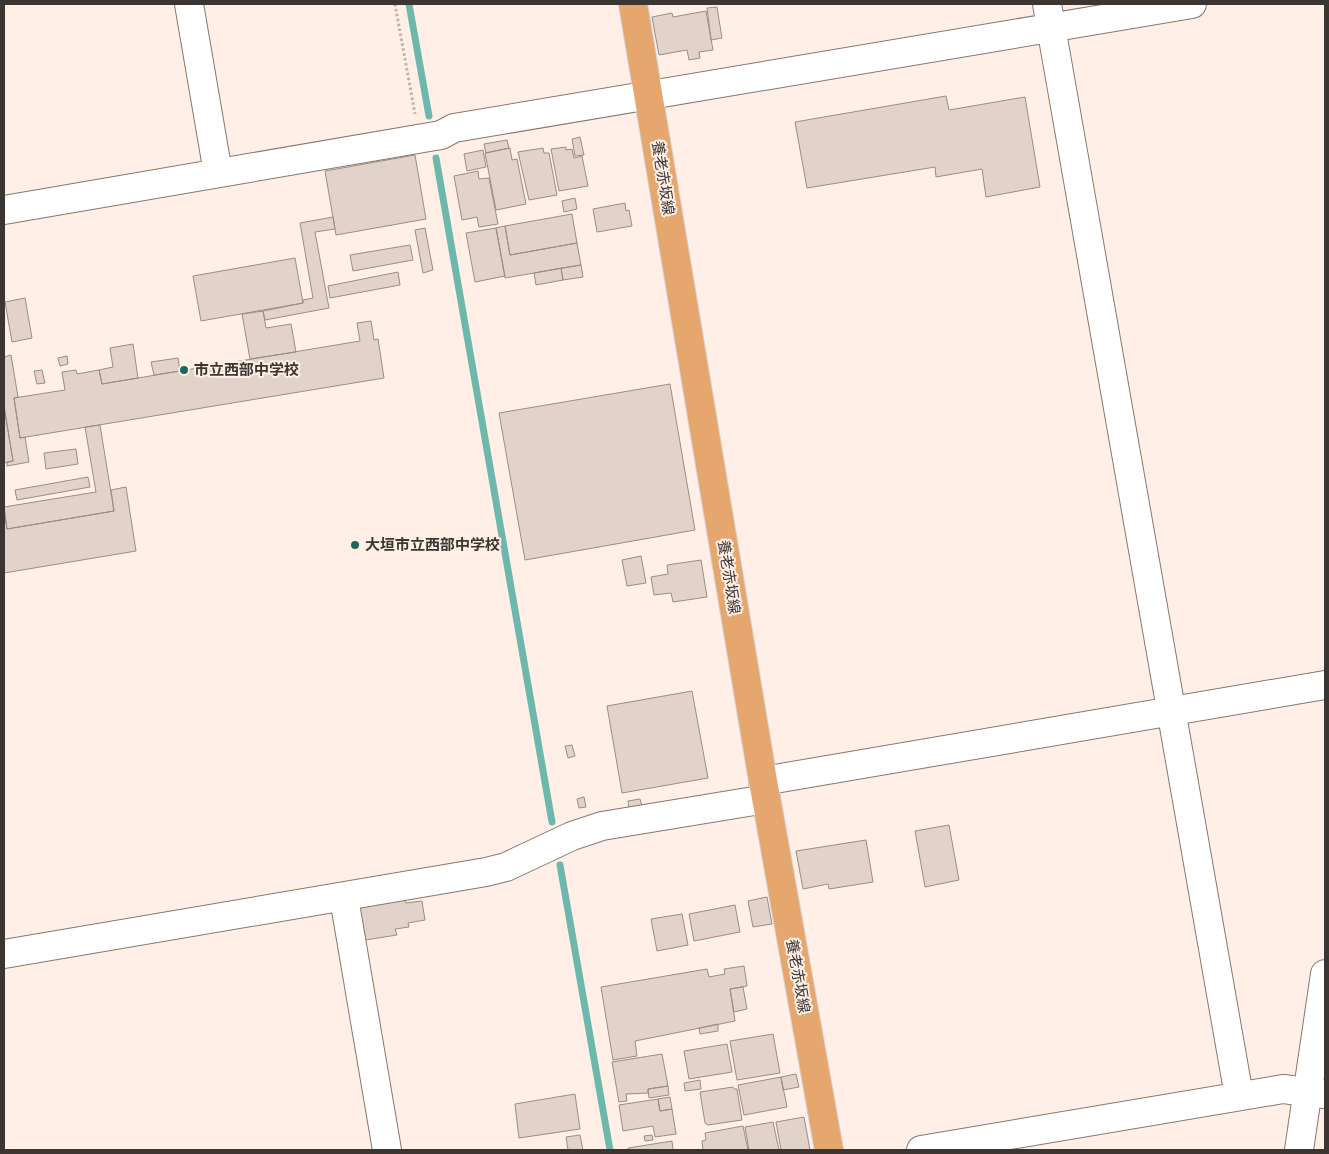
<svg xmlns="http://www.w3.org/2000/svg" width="1329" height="1154" font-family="'PT Sans','Noto Sans JP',sans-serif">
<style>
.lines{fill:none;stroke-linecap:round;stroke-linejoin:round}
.stream{stroke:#6db8ad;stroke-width:7}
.building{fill:#e2d3ca;stroke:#9b8d84}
.minor-casing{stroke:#867870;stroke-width:30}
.major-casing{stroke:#d4d3d2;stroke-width:30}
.path{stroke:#beb2aa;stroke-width:3;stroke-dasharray:2.5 2.5;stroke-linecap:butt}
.minor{stroke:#fff;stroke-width:28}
.major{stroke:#e6a76f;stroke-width:28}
.poi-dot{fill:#1e675f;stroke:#ffefe6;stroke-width:2}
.labels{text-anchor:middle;stroke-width:4;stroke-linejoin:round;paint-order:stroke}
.street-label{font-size:15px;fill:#3c3632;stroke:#ffefe6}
.poi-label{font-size:15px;font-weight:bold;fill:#3c3632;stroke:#ffefe6;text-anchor:start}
</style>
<rect width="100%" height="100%" fill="#ffefe6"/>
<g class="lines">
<path class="stream" d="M409 4 429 116
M436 158 552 822
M560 865 610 1150"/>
</g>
<path class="building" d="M717 7 722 38 711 40 707 8Z
M706 11 713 50 699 52 700 58 689 60 687 50 659 55 652 17 672 13 673 17Z
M946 96 949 110 1025 97 1040 187 986 197 982 169 936 177 935 167 807 188 795 122Z
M580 137 584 155 575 156 572 139Z
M507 140 509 148 486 153 484 144Z
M566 147V150L572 149 574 158 582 156 588 186 559 191 551 149Z
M510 148 512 160 517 159 526 204 496 210 485 153Z
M543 148 544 153H549L557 195 529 200 518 152Z
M483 150 486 167 467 171 464 154Z
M415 155 426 219 336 235 325 171Z
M478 171 479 179 489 178 498 224 479 227 477 217 462 220 454 176Z
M575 198 577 209 564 212 562 201Z
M625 203 626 211 629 210 632 226 597 232 593 209Z
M572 214 577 243 510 255 505 226Z
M333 217 335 229 315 232 329 308 265 320 263 311 303 303V300L313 298 300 223Z
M505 226 510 255 577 243 581 265 505 278 496 228Z
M425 228 433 270 423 273 415 230Z
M496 228 505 276 475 282 466 233Z
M410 245 413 260 353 271 350 255Z
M295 258 303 303 201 321 193 276Z
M581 265 583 277 563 280 561 268Z
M561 268 563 280 536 285 534 273Z
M398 272 400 285 330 298 328 286Z
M25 298 32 338 12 342 5 302Z
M263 311 266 328 291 324 296 352 250 359 242 314Z
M371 321 374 340 378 339 384 378 20 438 14 398 65 390 62 372 76 370 77 374 99 370 102 384 360 341 357 323Z
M133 344 138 378 102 384 99 370 113 367 110 348Z
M11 355 18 397 14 398 20 438 25 437 29 462 7 466V462L13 461 4 406V357Z
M67 356 68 364 60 366 58 358Z
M178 358 180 371 154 375 151 362Z
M42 370 45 383 37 384 34 371Z
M670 384 695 530 525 560 499 413Z
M4 406 13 461 4 463Z
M100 425 114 511 7 529 4 507 96 492 85 427Z
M76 449 78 464 46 469 44 453Z
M88 477 90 487 17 500 15 490Z
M126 487 136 551 4 573V509L7 529 114 511 111 490Z
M641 556 646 583 627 586 622 560Z
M701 560 707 597 673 602 671 593 654 595 651 577 668 574 667 565Z
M692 691 708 778 622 793 607 706Z
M572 745 575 756 568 758 565 746Z
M584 797 586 807 579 808 577 799Z
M640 799 642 806 629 809 628 801Z
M949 825 959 880 925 887 915 831Z
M866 840 873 882 829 889 828 884 803 889 796 851Z
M767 897 772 924 753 927 748 901Z
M405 900 406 903 422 901 425 920 408 923 409 927 395 929 397 935 359 941 354 908Z
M735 905 740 932 694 941 689 914Z
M682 914 688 945 657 951 651 919Z
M744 966 747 986 730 989 735 1021 635 1041 637 1056 613 1060 601 987 707 969 709 977 725 974 724 969Z
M743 987 747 1009 734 1012 730 989Z
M718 1024V1031L700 1034 699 1028Z
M773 1034 780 1073 737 1080 730 1041Z
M727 1044 732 1072 689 1079 684 1051Z
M662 1054 668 1086 648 1089V1093L626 1094 627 1101 619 1102 612 1062Z
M796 1074 799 1087 783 1090 781 1077Z
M781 1077 787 1107 744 1115 738 1085Z
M700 1080 701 1089 685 1091 684 1083Z
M668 1086 669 1095 649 1098 648 1089Z
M733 1087 734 1089H737L742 1120 708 1125 705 1123 700 1092Z
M575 1094 580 1129 519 1138 515 1104Z
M670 1097 672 1109 660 1111 658 1099Z
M658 1099 660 1111 672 1109 676 1134 655 1137 653 1126 623 1131 619 1105Z
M804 1117 810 1150H781L776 1122Z
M773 1122 779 1150H749L745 1127Z
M743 1126 748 1150H703L702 1141 706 1140 705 1133Z
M580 1135 583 1150H568L566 1137Z
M652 1135 653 1140 645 1141 644 1136Z
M672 1141 673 1150H628V1148Z"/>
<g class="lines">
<g class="minor-casing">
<path id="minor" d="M189 4 218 173
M1047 4 1239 1096
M4 210 441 135 454 128 1192 4
M763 781 1325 685
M344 898 387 1150
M4 954 486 872 506 867 572 836 602 826 766 799
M921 1150 1283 1089 1325 1094
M1299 1150 1325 974"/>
</g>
<g class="major-casing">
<path id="major" d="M633 4 763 781 829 1150"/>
</g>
<path class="path" d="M395 4 415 114"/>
<use href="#minor" class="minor"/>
<use href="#major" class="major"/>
</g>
<g class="poi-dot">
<circle cx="184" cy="370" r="5"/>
<circle cx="355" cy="545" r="5"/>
</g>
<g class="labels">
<g class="street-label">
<text transform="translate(663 178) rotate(81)" y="5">養老赤坂線</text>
<text transform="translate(729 577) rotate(81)" y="5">養老赤坂線</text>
<text transform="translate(798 976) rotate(80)" y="5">養老赤坂線</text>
</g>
<g class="poi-label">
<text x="194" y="375">市立西部中学校</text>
<text x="365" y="550">大垣市立西部中学校</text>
</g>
</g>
<rect width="1329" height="1154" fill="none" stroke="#3c3632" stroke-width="10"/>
</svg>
